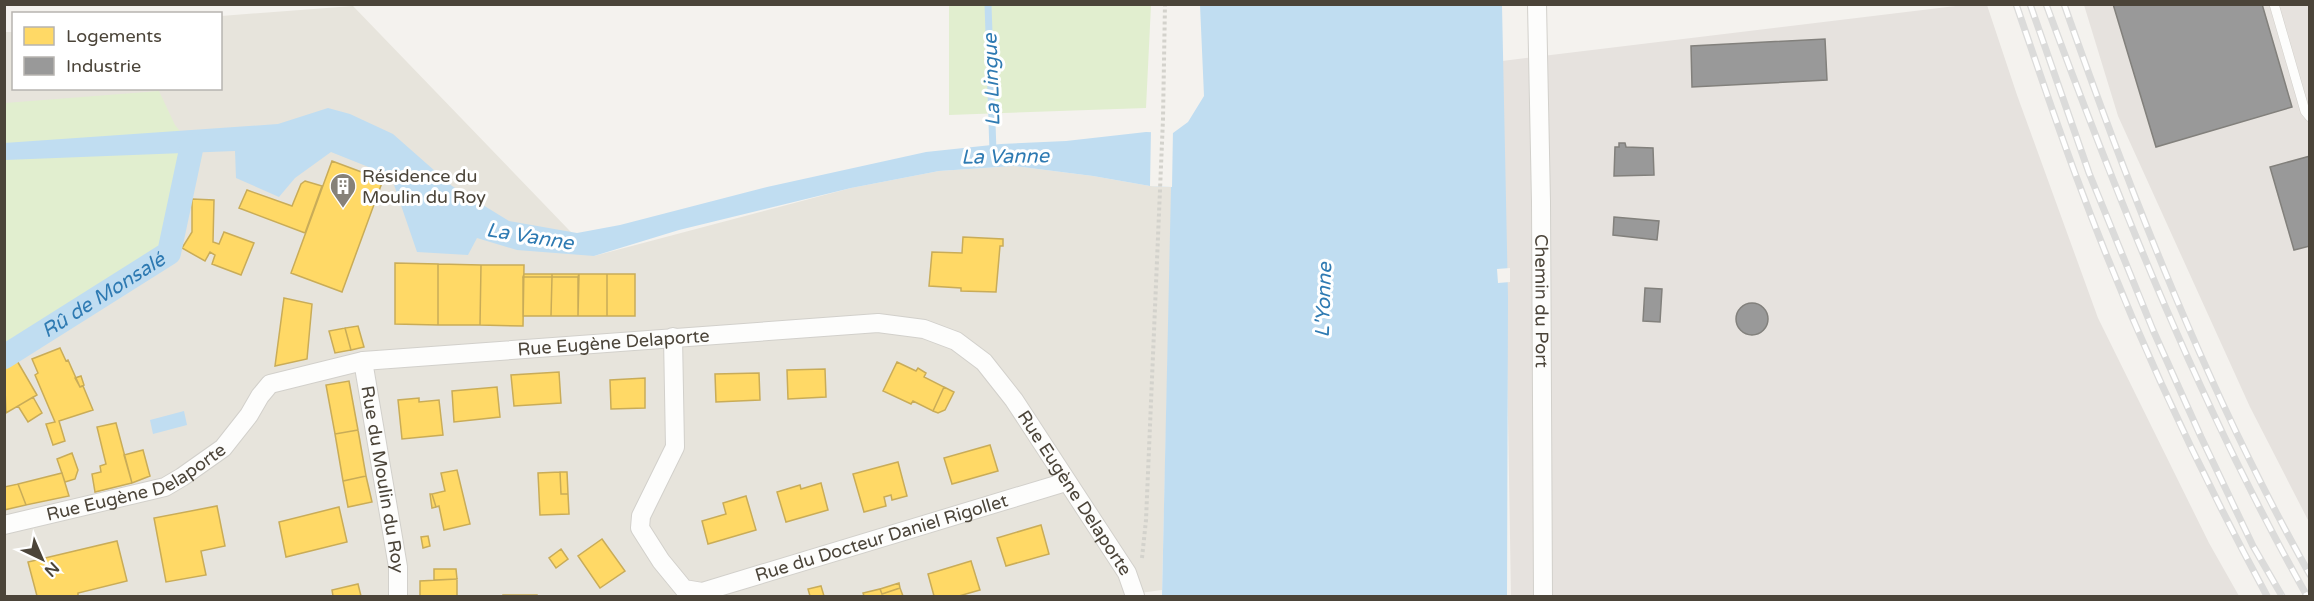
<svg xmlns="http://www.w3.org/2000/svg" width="2314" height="601" font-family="'Varela Round',sans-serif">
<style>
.residential{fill:#e7e4dc}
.industrial{fill:#e6e2de}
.green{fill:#e1eecf}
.water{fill:#c0ddf1}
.pier{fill:#f4f2ee}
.homes{fill:#ffd966;stroke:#c9ac58;stroke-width:1.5}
.industry{fill:#999;stroke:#82807c;stroke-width:1.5}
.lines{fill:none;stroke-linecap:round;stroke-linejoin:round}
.stream{stroke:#c0ddf1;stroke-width:7}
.canal{stroke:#c0ddf1;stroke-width:24}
.service-casing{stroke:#d2d0cb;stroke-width:10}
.minor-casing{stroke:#d2d0cb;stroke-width:20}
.path{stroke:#d3d2cc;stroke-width:4;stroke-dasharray:3 3;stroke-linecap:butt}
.service{stroke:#fdfdfc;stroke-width:9}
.minor{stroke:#fdfdfc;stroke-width:18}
.rail-casing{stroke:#dbdbda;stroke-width:7}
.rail{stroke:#fff;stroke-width:4.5;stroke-dasharray:14;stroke-linecap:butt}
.labels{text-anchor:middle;stroke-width:6;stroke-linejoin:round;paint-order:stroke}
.poi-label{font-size:18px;fill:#4b4439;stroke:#fff;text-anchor:start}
.street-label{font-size:18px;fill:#4b4439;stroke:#fff}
.water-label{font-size:20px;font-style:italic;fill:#2e7ab2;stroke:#fff}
</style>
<rect width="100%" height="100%" fill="#f4f2ee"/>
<path class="residential" d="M353 6 594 256 851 188 939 171 1014 166 1093 176 1150 186 1172 187 1162 590 1117 596H5V32H13L14 88H220L221 16Z"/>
<path class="industrial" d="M1964 5H1987L2017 95 2098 318 2209 543 2239 596H1511L1502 61Z
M2084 5H2309V522L2250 407 2118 116Z"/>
<path class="green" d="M949 5H1151L1146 108 949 115Z
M159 91 175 125 202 158 163 250 97 292 5 346V103Z"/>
<path class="water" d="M1200 5H1502L1508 297 1507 596H1162L1171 187 1150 186 1093 176 1014 166 939 171 851 188 679 230 594 256 517 250 477 238 468 255 417 252 391 176 331 152 295 178 279 197 236 178 235 151 5 160 4 143 278 124 328 108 350 114 393 134 452 186 509 221 577 233 620 225 767 187 926 152 1001 144 1066 141 1146 132 1173 133 1188 122 1204 96Z
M184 411 187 425 153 434 150 420Z"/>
<path class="pier" d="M1151 129H1173L1172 187 1150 186Z
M1510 268V282L1498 283 1497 269Z"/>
<path class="homes" d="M332 161 383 180 342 292 291 273Z
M305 181 322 186 305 233 239 208 247 190 292 206 301 184Z
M192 199 214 200 213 242 219 244 224 232 254 243 241 275 212 264 215 255 210 252 205 261 182 248 192 232Z
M963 237 1003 239V246H1000L996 292 961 291V288L929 286 932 252 962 253Z
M395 263 438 264V325L395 324Z
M438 264 481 265 480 325H438Z
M481 265H524L523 326 480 325Z
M524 274H552V277H523Z
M552 274H579L578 277H552Z
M579 274H607V316H578Z
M607 274H635V316H607Z
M523 277H552L551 316H523Z
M552 277H578V316H551Z
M284 298 312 304 307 359 275 366Z
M358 326 364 347 351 350 345 328Z
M345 328 351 350 335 353 329 331Z
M60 348 66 361 68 360 80 387 83 386 93 410 59 421 65 441 53 445 46 424 55 422 35 375 38 373 32 359Z
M16 359 37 395 6 413 4 365Z
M897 362 916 371 918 368 926 373 924 377 944 387 933 411 913 401 911 404 883 391Z
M825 369 826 397 788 399 787 370Z
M559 372 561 403 514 406 511 375Z
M759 373 760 400 716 402 715 374Z
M81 376 84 385 80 387 75 378Z
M645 378V408L611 409 610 380Z
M349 381 358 430 335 434 326 385Z
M497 387 500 417 454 422 452 391Z
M944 387 954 392 945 410 938 413 933 411Z
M33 397 42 413 28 422 18 406Z
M419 398V402L439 400 443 435 402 439 398 400Z
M116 423 132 483 95 492 92 474 101 472 100 466 106 464 97 427Z
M358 430 366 476 343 481 335 434Z
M990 445 998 471 952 484 944 458Z
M143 450 150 476 132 483 124 455Z
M72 453 78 470 75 479 65 482 57 459Z
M898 462 907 496 892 500 891 495 884 497 886 506 864 512 853 474Z
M457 470 470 524 444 530 439 506 436 507 432 494 445 491 441 473Z
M560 472 561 494H568L569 514 540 515 538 473Z
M560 472H567L568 494H561Z
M62 473 69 496 26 505 18 484Z
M366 476 372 502 348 507 343 481Z
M821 483 828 510 786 522 777 492 800 485 801 489Z
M18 484 26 505 4 510V487Z
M430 494H432L436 507 432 508Z
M746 496 756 530 708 544 702 521 726 514 723 503Z
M217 506 225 546 201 551 206 575 166 582 154 518Z
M339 507 347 542 286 557 279 522Z
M1041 525 1049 554 1006 566 997 538Z
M428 536 430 546 423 548 421 537Z
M602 539 625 571 600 588 578 556Z
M117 541 127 581 78 593V596H37L28 562Z
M561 549 568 559 556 568 549 558Z
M971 561 980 590 959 596H934L928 574Z
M434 569H456L457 579 434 580Z
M457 579V596H420V581Z
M899 583 900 588 882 594 880 589Z
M358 584 361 596H333L332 590Z
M821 586 824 596H810L808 589Z
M900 588 903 596H864L863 593 880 589 882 594Z
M503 595H537V596H503Z"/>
<path class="industry" d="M2113 4H2262L2292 107 2156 147Z
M1825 39 1827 80 1692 87 1691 46Z
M1619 143H1625L1626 147 1653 148 1654 175 1614 176 1615 147H1619Z
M2310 156V246L2294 250 2270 167Z
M1614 217 1659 221 1657 240 1613 235Z
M1645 288 1662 289 1660 322 1643 321Z
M1736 319a16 16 0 1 1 32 0a16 16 0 1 1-32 0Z"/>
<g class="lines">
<path class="stream" d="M988 4 993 152"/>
<path class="canal" id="s1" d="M4 357 169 253 192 145"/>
<g class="service-casing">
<path id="service" d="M2274 4 2305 111 2310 117"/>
</g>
<g class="minor-casing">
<g id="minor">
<path id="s2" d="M1537 4 1541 202 1543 596"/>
<path id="s3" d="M673 337 675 447 641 516 640 528 661 561 684 589 702 592 1066 482"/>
<path id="s4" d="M363 361 398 567V596"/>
<path id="s5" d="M4 525 165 487 182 477 223 448 249 415 260 396 270 384 363 361 878 323 924 329 956 341 984 362 1014 400 1127 573 1135 596"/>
</g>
</g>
<path class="path" d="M1142 558 1146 520 1163 119 1165 4"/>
<use href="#service" class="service"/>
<use href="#minor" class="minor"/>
<g class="rail-casing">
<path id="rail" d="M2016 4C2036 62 2055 119 2076 176 2129 320 2194 461 2267 596
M2030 4 2089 173 2153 330 2201 437 2253 546 2282 596
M2046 4C2121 207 2201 408 2307 596
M2064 4C2133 200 2208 393 2310 575"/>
</g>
<use href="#rail" class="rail"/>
</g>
<defs>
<g id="building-pin" transform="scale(1.35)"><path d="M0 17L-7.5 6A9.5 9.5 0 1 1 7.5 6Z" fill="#868178" stroke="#fff"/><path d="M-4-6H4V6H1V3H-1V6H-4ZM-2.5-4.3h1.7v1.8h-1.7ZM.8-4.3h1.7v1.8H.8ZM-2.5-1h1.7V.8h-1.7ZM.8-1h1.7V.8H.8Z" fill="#fff"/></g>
</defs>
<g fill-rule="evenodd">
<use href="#building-pin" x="343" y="186"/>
</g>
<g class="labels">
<g class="poi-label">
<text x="362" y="182">Résidence du<tspan x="362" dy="21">Moulin du Roy</tspan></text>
</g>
<g class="street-label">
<text dy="6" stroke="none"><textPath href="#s2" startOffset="297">Chemin du Port</textPath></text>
<text dy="6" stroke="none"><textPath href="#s5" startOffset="662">Rue Eugène Delaporte</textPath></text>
<text dy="6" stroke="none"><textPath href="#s5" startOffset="140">Rue Eugène Delaporte</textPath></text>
<text dy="6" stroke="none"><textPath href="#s4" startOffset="120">Rue du Moulin du Roy</textPath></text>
<text dy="6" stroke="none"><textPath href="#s5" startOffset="1202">Rue Eugène Delaporte</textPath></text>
<text dy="6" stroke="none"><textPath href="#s3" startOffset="480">Rue du Docteur Daniel Rigollet</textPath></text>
</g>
<g class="water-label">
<text transform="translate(991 80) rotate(-92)" y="7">La Lingue</text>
<text transform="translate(1005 156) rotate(-1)" y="7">La Vanne</text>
<text transform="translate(530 236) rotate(9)" y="7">La Vanne</text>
<text dy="7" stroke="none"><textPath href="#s1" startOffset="117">Rû de Monsalé</textPath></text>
<text transform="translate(1323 300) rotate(-88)" y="7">L'Yonne</text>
</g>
</g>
<rect width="2314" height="601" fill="none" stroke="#4b4439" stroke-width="12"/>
<rect x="12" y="12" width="210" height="78" fill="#ffffff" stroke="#b7b4b0" stroke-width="1.5"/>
<rect x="24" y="27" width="30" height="18" fill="#ffd966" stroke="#b7b4b0" stroke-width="1.5"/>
<text x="66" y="42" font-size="18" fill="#4b4439">Logements</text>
<rect x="24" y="57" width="30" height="18" fill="#999999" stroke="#b7b4b0" stroke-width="1.5"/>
<text x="66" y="72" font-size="18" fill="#4b4439">Industrie</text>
<g transform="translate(42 559) rotate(136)" stroke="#ffffff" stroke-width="4.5" paint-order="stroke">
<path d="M0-4.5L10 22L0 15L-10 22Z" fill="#4b4439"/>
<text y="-9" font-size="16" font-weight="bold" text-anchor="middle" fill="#4b4439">N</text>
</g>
</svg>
